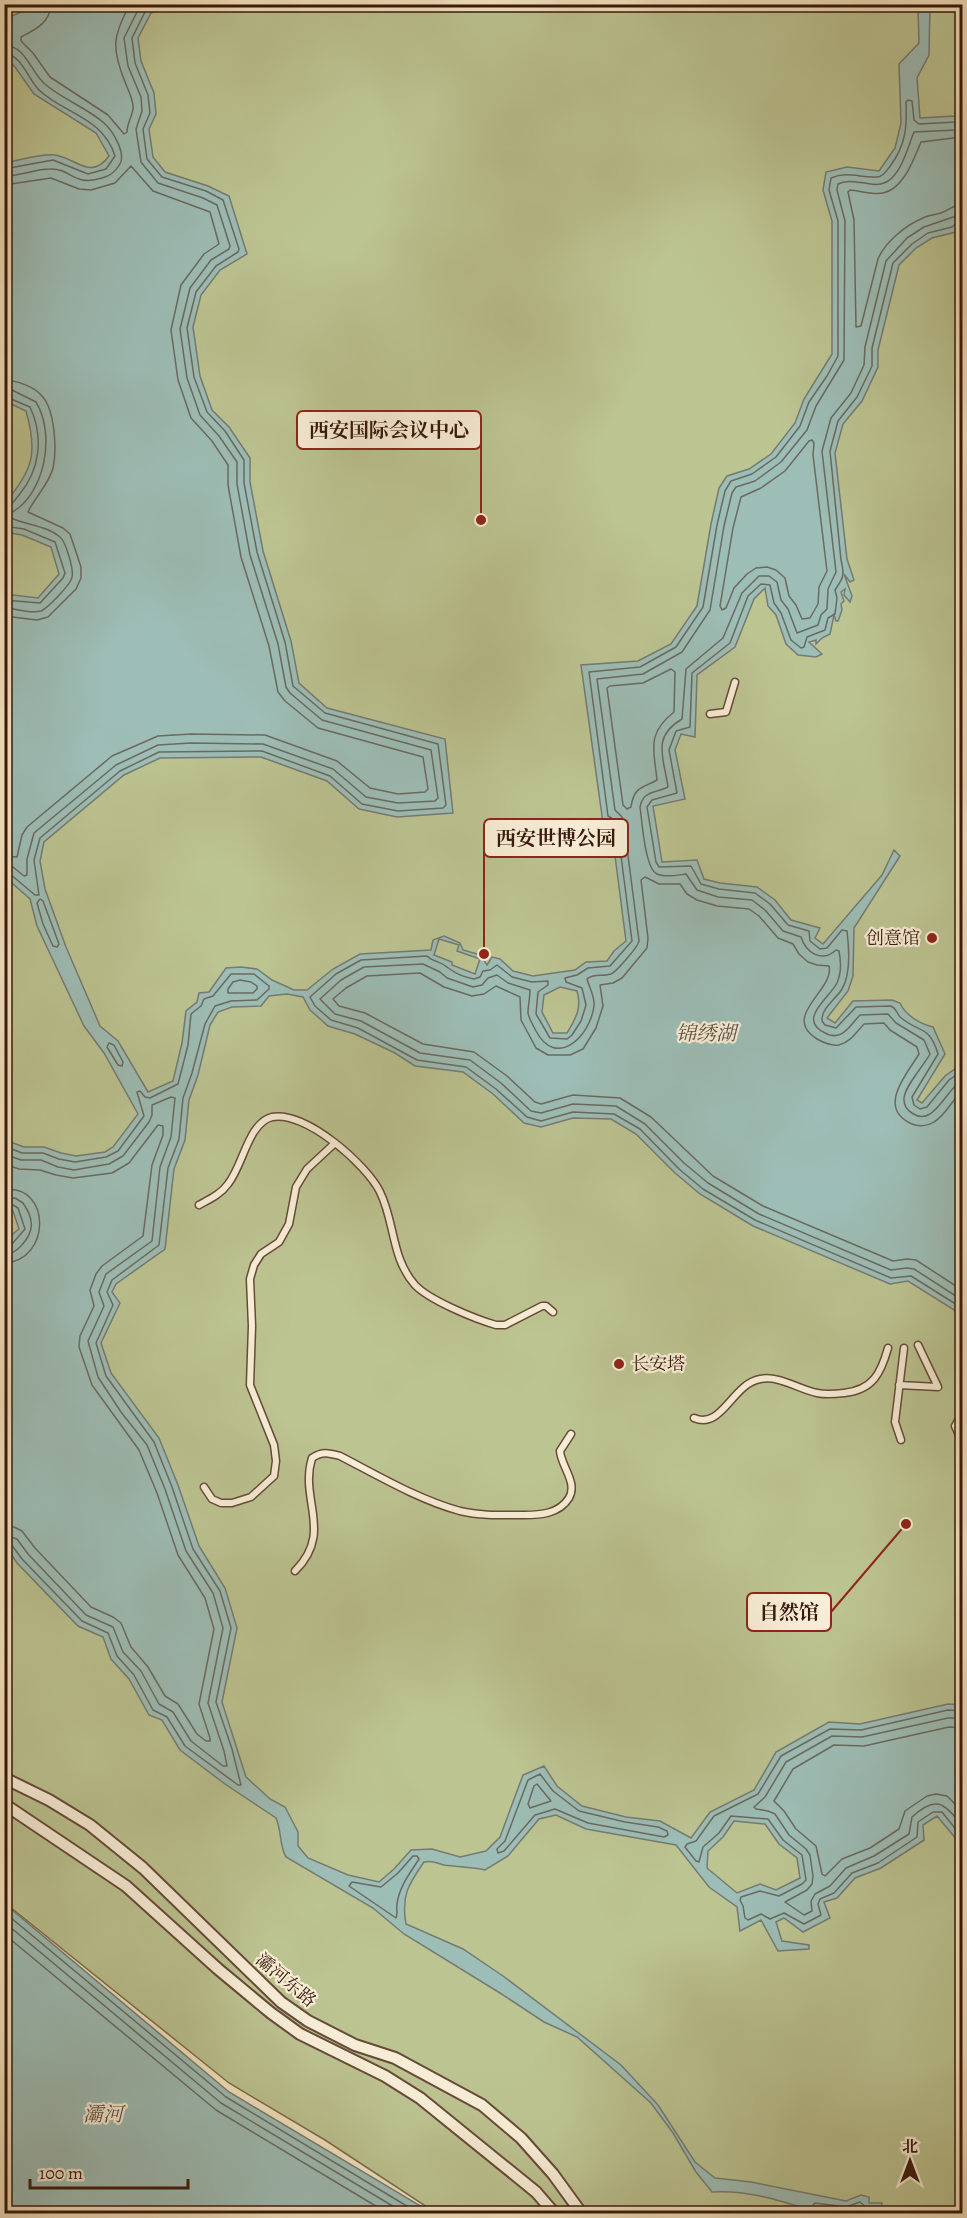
<svg xmlns="http://www.w3.org/2000/svg" width="967" height="2218" font-family="Alegreya,'Noto Serif SC',serif">
<style>
.green{fill:#bcc492;stroke:#7a6e4e;stroke-width:1.5}
.water{fill:#9dbeb7;stroke:#757b72;stroke-width:1.5;fill-rule:evenodd}
.lines{fill:none;stroke-linecap:round;stroke-linejoin:round}
.shore{stroke:#6a6a60;stroke-width:1.5}
.pedestrian-casing{stroke:#674a38;stroke-width:9}
.tertiary-casing{stroke:#674a38;stroke-width:14}
.pedestrian{stroke:#f8eed7;stroke-width:6}
.tertiary{stroke:#f8eed7;stroke-width:10}
.poi-dot{fill:#8f2418;stroke:#f8eed7;stroke-width:2}
.labels{text-anchor:middle;stroke-width:4.5;stroke-linejoin:round;paint-order:stroke}
.poi-label{font-size:18px;fill:#38170a;stroke:#f8eed7;text-anchor:end}
.street-label{font-size:18px;fill:#38170a;stroke:#f8eed7}
.water-label{font-size:20px;font-style:italic;fill:#5b5147;stroke:#f8eed7}
.leader{fill:none;stroke:#8f2418;stroke-width:2}
.callout-dot{fill:#8f2418;stroke:#f8eed7;stroke-width:2}
.callout{fill:#f8eed7;stroke:#8f2418;stroke-width:2}
.callout-label{font-size:20px;text-anchor:middle;font-weight:bold;fill:#38170a}
</style>
<rect width="100%" height="100%" fill="#f5e5c1"/>
<filter id="stains"><feTurbulence type="fractalNoise" baseFrequency=".00333" numOctaves="4"/><feColorMatrix values="0 0 0 0 .2 0 0 0 0 .09 0 0 0 0 .02 0 0 0 .5 -.17"/></filter>
<radialGradient id="worn" r=".72"><stop offset=".6" stop-color="#630" stop-opacity="0"/><stop offset="1" stop-color="#630" stop-opacity=".3"/></radialGradient>
<path class="green" d="M4 5H962V2213H436L325 2140 229 2083 5 1903Z"/>
<path class="water" d="M30 5H168L151 13 138 38 141 61 154 93 156 114 149 129 153 157 165 172 208 186 229 196 247 254 220 270 201 295 193 327 200 376 212 410 229 427 250 458V482L263 551 291 641 299 683 327 708 445 739 453 813 397 817 359 809 327 781 261 757 160 758 124 775 44 842 40 861 45 889 66 947 100 1026 118 1041 148 1092 173 1081 182 1043 186 1011 197 1002 199 993 209 992 226 968 241 967 257 969 272 980 294 990H307L333 969 360 954 431 950 433 940 444 936 460 943 463 950 480 955 487 965 492 957 500 959 513 971 533 976 575 970 586 962 607 961 614 951 626 941 611 825 603 823 581 665 638 661 671 644 697 606 711 524 719 488 727 476 749 469 771 454 795 423 804 399 832 354V221L823 190 826 172 847 167 879 171 895 148 901 123 899 64 919 43 918 9 913 5H930L929 55 917 78 920 118 955 116 959 106 962 105V225L956 232 932 238 916 248 899 265 878 350V367L862 401 843 424 835 453 847 559 854 580 850 582 844 574 852 596 850 602 844 595 845 589 841 592 844 601 841 604 842 610 838 621H836L834 615 830 634 822 638 816 644V640L809 642 822 654 816 657 798 655 786 644 776 615 768 606 765 588 754 599 735 647 697 675 695 737 681 734 675 750 685 799 653 806 662 862 697 860 704 879 720 883 757 887 775 900 791 920 820 928 815 938 823 944 882 875 894 850 900 856 854 928 853 976 848 991 827 1018 835 1023 853 1001 892 1000 900 1003C905 1015 920 1024 933 1027L945 1054 917 1100 922 1103 945 1076 962 1064V1315L908 1281 890 1284 753 1226 700 1194 675 1173 636 1134 611 1119 573 1118 541 1127 524 1123 493 1094 463 1072 415 1066 395 1053 355 1034 328 1026 310 1010 303 997 287 994 269 996 261 1006 232 1007 218 1012 210 1025 198 1075 189 1100 185 1140 174 1169 165 1249 116 1284 112 1292 120 1303 101 1343 111 1373 159 1438 178 1485 199 1546 225 1588 237 1628 222 1702 246 1777 270 1799 285 1807 298 1832V1846L308 1858 348 1875 379 1882 394 1869 411 1850 432 1849 460 1857 486 1851 500 1837 523 1775 544 1766 557 1786 582 1806 626 1817 660 1821 691 1838 710 1812 754 1790 776 1752 829 1722 860 1724 948 1704 962 1705V1846L937 1816 923 1825 924 1840 881 1868 855 1878 837 1898 824 1902 830 1918 803 1932 784 1918 776 1922 782 1941 809 1945V1949L778 1951 761 1920 740 1931 737 1907 709 1887 676 1845 586 1829 556 1815 539 1819 508 1856 485 1870C472 1867 457 1867 444 1865 436 1863 433 1860 424 1862 408 1885 401 1896 406 1924L463 1949 503 1976 621 2065 658 2105 695 2162 715 2178 751 2182 846 2201 861 2195 869 2197V2203H882V2210H895L894 2213H811L807 2209C775 2199 746 2190 712 2192L696 2172 673 2133 651 2103 577 2037 544 2022 500 1993 404 1934 373 1908 286 1857C279 1845 282 1832 276 1818L225 1784 180 1750 162 1720 149 1715 129 1679 111 1659 103 1637 78 1626 17 1563 5 1545 4 1241 19 1229 13 1211 5 1212V1140L24 1147H44L61 1153 76 1156 105 1152 113 1147 138 1114 104 1053 84 1026 37 926 30 899 5 877V594L38 598 59 574 51 547 22 535 5 532V503C33 470 38 453 26 411L5 401V164L9 162C20 160 44 153 55 155 76 158 91 181 109 156L96 133 34 94 15 67 5 57V19L26 10ZM439 939 459 945 457 951 480 959 475 974 452 965V962L434 955ZM560 987 577 991C582 1008 576 1018 567 1033H553L542 1012 544 995ZM734 1821 765 1824 779 1844 797 1858 800 1878 776 1890 760 1884 737 1893 707 1868 708 1851 723 1837Z
M5 1904 229 2092 424 2208 429 2213H5Z"/>
<g class="lines">
<path class="shore" d="M51 4C50 23 36 29 21 37V41L33 53 50 77 108 115 124 134 127 132C127 123 132 117 133 109 134 100 128 90 125 82 111 47 113 36 130 4
M4 45C27 46 31 74 46 85 64 100 87 108 104 123 113 131 126 153 120 164 116 171 110 176 102 178 73 187 71 168 50 169 35 169 20 176 4 176
M4 53C22 55 28 79 39 90 64 114 103 117 115 156L106 169 88 174 53 160 4 169
M962 115 956 122 919 124 914 120 912 101 908 100 906 102C907 127 906 144 891 165 887 170 884 176 878 177 861 178 847 171 831 178L829 190 838 221V356L827 376 809 402 800 426 776 457 752 474 731 481 725 491 717 525 703 607 676 647 640 667 589 672 608 816 615 820 617 825 632 941 610 966 588 968 577 975 565 978 566 982 582 988 586 1005 581 1021 572 1035 567 1039 550 1038 536 1014 538 992 548 985V981L532 982 512 977 497 965 490 970 483 971 480 977 474 979C460 976 455 973 444 965 438 961 432 961 427 956L361 960 336 974 310 997 315 1006 331 1020 358 1028 417 1060 466 1067 496 1089 527 1117 541 1121 573 1112 614 1114 640 1129 679 1169 703 1189 755 1220 891 1278 911 1276 962 1308
M962 127 956 130 914 132C908 146 901 177 884 183 878 186 871 184 865 183 855 182 847 180 838 184L837 190 845 221 844 360 816 406 807 430 781 462 755 481 736 487 732 493 724 526 710 610 682 652 643 674 597 679 615 810 622 817 624 824 639 941C638 947 616 972 611 974 602 977 594 973 587 979 589 987 595 996 594 1006 590 1037 556 1069 536 1031 533 1025 529 1019 528 1013 528 1006 530 997 530 990L508 983 497 975 488 978 482 985 473 987 447 978 440 972 423 964 364 967 341 980 320 999 335 1014 361 1021 420 1053 470 1060 501 1083 531 1111 541 1113 573 1104 616 1106 645 1124 684 1163 708 1183 759 1214 891 1270 907 1268 914 1269 962 1300
M962 137 921 142C914 158 904 189 883 193 873 195 861 191 850 190L848 192 854 220 856 327 861 326 878 259C885 242 906 225 923 218 928 215 935 215 941 213 949 210 953 205 962 205
M4 185 51 178 79 189 91 190 115 183 131 166 153 191 210 212 219 244 204 254 181 285 171 330 178 380 191 418 212 441 228 465V485L241 557 269 646 278 692 285 701 318 728 423 757 428 789 425 792 398 794 370 788 337 761 265 735 191 734 158 736 112 756 27 827 22 835 17 857 4 856
M962 214 924 227 907 238 886 261 865 347 864 365 851 393 831 418 822 451 836 572 828 589 827 609 821 615 818 625 797 633 788 609 781 600 777 582 769 576H759L742 593 723 638 686 669 682 719C651 737 664 758 668 787 657 793 643 790 640 807 642 821 645 869 657 874 665 878 678 875 686 874L697 890 718 897 752 900 765 910 783 931 801 937C806 953 822 963 836 950L839 951C841 961 841 974 837 983 829 999 795 1020 827 1034 843 1041 851 1024 860 1015L888 1014 896 1023 924 1040 930 1054C924 1065 905 1086 904 1098 903 1111 919 1121 930 1114 943 1105 949 1089 962 1080
M962 221 958 222 952 227 928 233 912 244 893 263 872 348V366L857 397 838 421 830 451 841 560C845 576 843 578 835 590L837 598 835 614 828 618 825 630 807 637 804 647 801 648 791 640 781 613 774 603 770 585 761 584 748 596 730 643 692 673 690 727 676 731 669 750 677 793 652 800 647 807 656 862 659 867 691 866 701 884 719 889 755 893 770 904 788 925 809 931 810 941 820 949 827 948 842 930 847 931C849 947 851 974 842 989 836 999 821 1008 822 1021L825 1025 836 1028 856 1007 891 1006C897 1009 896 1012 900 1017 920 1034 929 1024 938 1054L912 1097 914 1105 920 1109 927 1107 949 1080 962 1071
M4 380C16 380 35 387 42 396 55 410 57 450 53 468 49 484 35 497 28 512L63 528 70 534 81 567V578L76 589 48 617 37 620 4 616
M4 389 12 390 36 402C56 435 45 496 9 514V517C24 525 46 525 60 537 66 542 74 570 72 577 71 584 48 608 41 611 31 614 15 609 4 607
M4 396 30 407C44 437 40 470 19 495 14 501 12 506 4 506
M809 441 812 440 814 443 813 455 827 571 819 587 818 604 810 618 802 619 796 605 789 596 785 578 776 570 767 567 756 568 747 574 734 588 726 608 722 610 720 606 733 528 741 497 761 488 785 471Z
M4 526 24 529 55 542 65 573 63 578 40 603 4 600
M671 669 675 672 674 712C646 734 654 750 657 780 643 788 634 786 631 807L627 809 623 805 607 688 610 686 643 683Z
M4 865 13 867 24 876 27 875V859L34 833 116 765 158 745 191 743 263 744 333 769 366 797 398 803 435 801 438 798 431 750 322 720 290 693 286 687 278 644 250 555 237 484V462L219 436 200 415 187 378 180 329 190 288 211 260 229 249 230 246 217 205 203 198 158 183 141 162 136 129 142 111 141 97 128 66 124 38 141 4
M4 873 10 874 35 895H39L34 860 40 838 120 771 159 752 262 751 330 776 362 804 398 811 443 808 446 805 438 744 325 713 293 686 285 642 257 552 244 483V460L225 431 207 412 194 377 187 328 196 292 216 266 238 252 239 249 223 200 206 191 162 177 147 159 143 129 150 113 148 95 135 63 132 38 146 10 155 4
M40 899 43 901 59 944 57 947 53 946 43 924 37 903Z
M240 980 251 982 257 986V989L253 993H228V989L233 982Z
M109 1043 114 1045 123 1062 122 1066 118 1065 107 1047Z
M962 1091C952 1100 946 1115 934 1122 928 1126 919 1127 912 1124 876 1108 907 1074 919 1054L917 1047 890 1030 884 1023 864 1024C857 1031 851 1042 839 1045 831 1046 824 1043 817 1039 780 1016 835 990 829 966L817 965 808 962 799 954 793 944 778 938 759 916 749 909 717 906 697 900 687 894 680 884H659L645 877 641 880 648 938 647 948 622 978 613 983 600 985 603 1006 596 1028 583 1049 570 1055H548L536 1048 521 1020 520 997 496 986 484 994 472 996 444 987 420 973 367 976 346 988 333 999 339 1006 365 1013 423 1044 474 1052 507 1076 535 1102 541 1104 573 1095 620 1098 651 1117 713 1176 763 1206 893 1261 907 1259 916 1260 962 1290
M4 1146 22 1153H43L59 1159 75 1162 106 1157 118 1151 144 1116 137 1092 140 1091 145 1097 150 1098 178 1084 188 1045 191 1014 201 1006 204 999 213 996 231 974H254L269 986V989L257 1000 231 1001 215 1006 205 1024 192 1073 183 1098 179 1139 168 1168 159 1245 112 1280 107 1292 113 1305 96 1343 106 1376 154 1442 172 1487 193 1549 220 1591 231 1628 216 1702 232 1749 241 1785H238L185 1746 167 1717 153 1710 134 1675 117 1656 108 1633 82 1621 22 1559 11 1544 4 1542
M4 1154 21 1160H41L58 1167 74 1170 109 1164 123 1156 149 1122 152 1115V1105L171 1097 175 1098 171 1137 160 1167 152 1241 106 1274 99 1292 104 1306 88 1341 98 1377 121 1412 147 1445 165 1489 186 1551 213 1593 223 1628 208 1703 224 1751 227 1766H223L191 1741 173 1712 159 1704 141 1671 123 1652 113 1627 86 1615 28 1554 17 1539 4 1535
M4 1164 19 1169 40 1170 56 1175 73 1178 112 1173 129 1163 158 1125 163 1126V1135L152 1165 143 1236 102 1266 96 1274 90 1290 94 1306 80 1336 79 1347 92 1385 139 1450 157 1493 178 1555 205 1598 214 1629 199 1704 210 1738V1741H206L197 1734 178 1704 165 1696 148 1667 131 1647 121 1623 113 1617 91 1607 35 1548 22 1531 14 1527 4 1526
M4 1190C51 1183 52 1261 4 1263
M4 1199 15 1198 23 1203C34 1219 35 1231 21 1246 16 1251 12 1254 4 1254
M4 1206 13 1205 18 1208 25 1229 12 1244 4 1247
M962 1711 948 1710 861 1730 830 1729 781 1756 758 1794 714 1816 696 1841 687 1844 685 1847 696 1861 699 1862 703 1847 719 1833 731 1816 768 1819 783 1840 802 1855 806 1880 802 1884 779 1896 760 1891 741 1897 740 1900 743 1906 745 1918 748 1920 761 1914 770 1919 784 1913 804 1924 821 1915 818 1904 820 1899 834 1893 852 1873 878 1863 917 1837 918 1822 933 1812H942L962 1837
M962 1718H948L862 1737 832 1736 786 1762 765 1797 754 1807 756 1809 768 1811 775 1814 789 1835 806 1849 810 1855 813 1876 812 1884 807 1890 785 1902 804 1915 812 1911 811 1901 815 1894 830 1886 846 1868 874 1856 909 1834 912 1817C937 1794 944 1804 962 1825
M962 1728 949 1727 864 1746 834 1745 793 1769 774 1801 784 1811 796 1829 816 1846 822 1874 825 1876 842 1859 870 1848 899 1829 905 1811 927 1796 936 1794 947 1796 962 1811
M540 1774 553 1791 579 1811 625 1822 658 1827 667 1831 668 1835 664 1837 588 1823 555 1809 535 1815 504 1851 498 1853 497 1849 505 1841 528 1780Z
M537 1784 551 1801 530 1808 528 1804 534 1786Z
M413 1856H417L419 1859C410 1873 399 1887 397 1904 396 1909 398 1913 396 1918L349 1886 352 1882 381 1887 398 1873Z
M4 1912 226 2097 420 2214
M4 1922 221 2103 406 2214
M4 1934 216 2110 389 2214
M815 2214 813 2205 815 2203 846 2207 860 2202 867 2208 875 2209 878 2214"/>
<g class="pedestrian-casing">
<path id="pedestrian" d="M710 714 726 712 735 682
M199 1205C210 1199 221 1194 228 1184 243 1166 248 1123 272 1117 305 1110 367 1165 380 1192 395 1222 391 1258 415 1285 429 1300 475 1319 496 1325H505L542 1306H546L553 1312
M899 1385 938 1387 918 1345
M962 1414 955 1426 962 1441
M694 1418C722 1430 732 1384 760 1379 779 1375 798 1389 817 1393 826 1395 836 1394 844 1393 873 1390 881 1373 888 1348
M901 1440 895 1422 904 1348
M204 1487 212 1499 221 1503H232L251 1497 274 1476 276 1461 274 1445 250 1385 252 1326 250 1279 254 1265 261 1254 279 1242 289 1224 296 1187 307 1169 335 1143
M295 1571C334 1532 299 1500 312 1458 322 1451 329 1453 340 1456 377 1475 419 1500 460 1511 481 1516 503 1515 524 1515 540 1515 559 1514 569 1498 578 1483 561 1466 560 1451L571 1434"/>
</g>
<g class="tertiary-casing">
<path id="tertiary" d="M4 1778 49 1800 90 1825 143 1868 281 2002 308 2021 355 2045 395 2058 482 2105 521 2138 553 2174 582 2214
M4 1804 126 1886 218 1969 271 2013 300 2034 385 2076 420 2098 536 2192 555 2214"/>
</g>
<use href="#pedestrian" class="pedestrian"/>
<use href="#tertiary" class="tertiary"/>
</g>
<g class="poi-dot">
<circle cx="932" cy="938" r="6"/>
<circle cx="619" cy="1364" r="6"/>
</g>
<g class="labels">
<g class="poi-label">
<text x="920" y="944">创意馆</text>
<text x="631" y="1370" text-anchor="start">长安塔</text>
</g>
<g class="street-label">
<text transform="translate(286 1980) rotate(40)" y="6">灞河东路</text>
</g>
<g class="water-label">
<text x="706" y="1040">锦绣湖</text>
<text x="103" y="2121">灞河</text>
</g>
</g>
<path class="leader" d="M481 520L481 430M484 954L484 838M906 1524L831 1612"/>
<g class="callout-dot">
<circle cx="481" cy="520" r="6"/>
<circle cx="484" cy="954" r="6"/>
<circle cx="906" cy="1524" r="6"/>
</g>
<g class="callout">
<rect x="297" y="411" width="184" height="38" rx="6"/>
<rect x="484" y="819" width="144" height="38" rx="6"/>
<rect x="747" y="1593" width="84" height="38" rx="6"/>
</g>
<g class="callout-label">
<text x="389" y="437">西安国际会议中心</text>
<text x="556" y="845">西安世博公园</text>
<text x="789" y="1619">自然馆</text>
</g>
<rect width="967" height="2218" fill="none" stroke="#f5e5c1" stroke-width="24"/>
<rect x="6" y="6" width="955" height="2206" fill="none" stroke="#38170a" stroke-width="3"/>
<rect x="12" y="12" width="943" height="2194" fill="none" stroke="#38170a" stroke-width="1.5"/>
<g transform="translate(910 2161)" stroke="#f8eed7" stroke-width="4.5" paint-order="stroke">
<path d="M0-4.5L10 22L0 15L-10 22Z" fill="#38170a"/>
<text y="-9" font-size="16" font-weight="bold" text-anchor="middle" fill="#38170a">北</text>
</g>
<path d="M30 2179v9h158v-9" fill="none" stroke="#38170a" stroke-width="3"/>
<text x="39" y="2179" font-size="18" fill="#38170a" stroke="#f8eed7" stroke-width="4.5" paint-order="stroke">100 m</text>
<rect width="100%" height="100%" filter="url(#stains)"/>
<rect width="100%" height="100%" fill="url(#worn)"/>
</svg>
